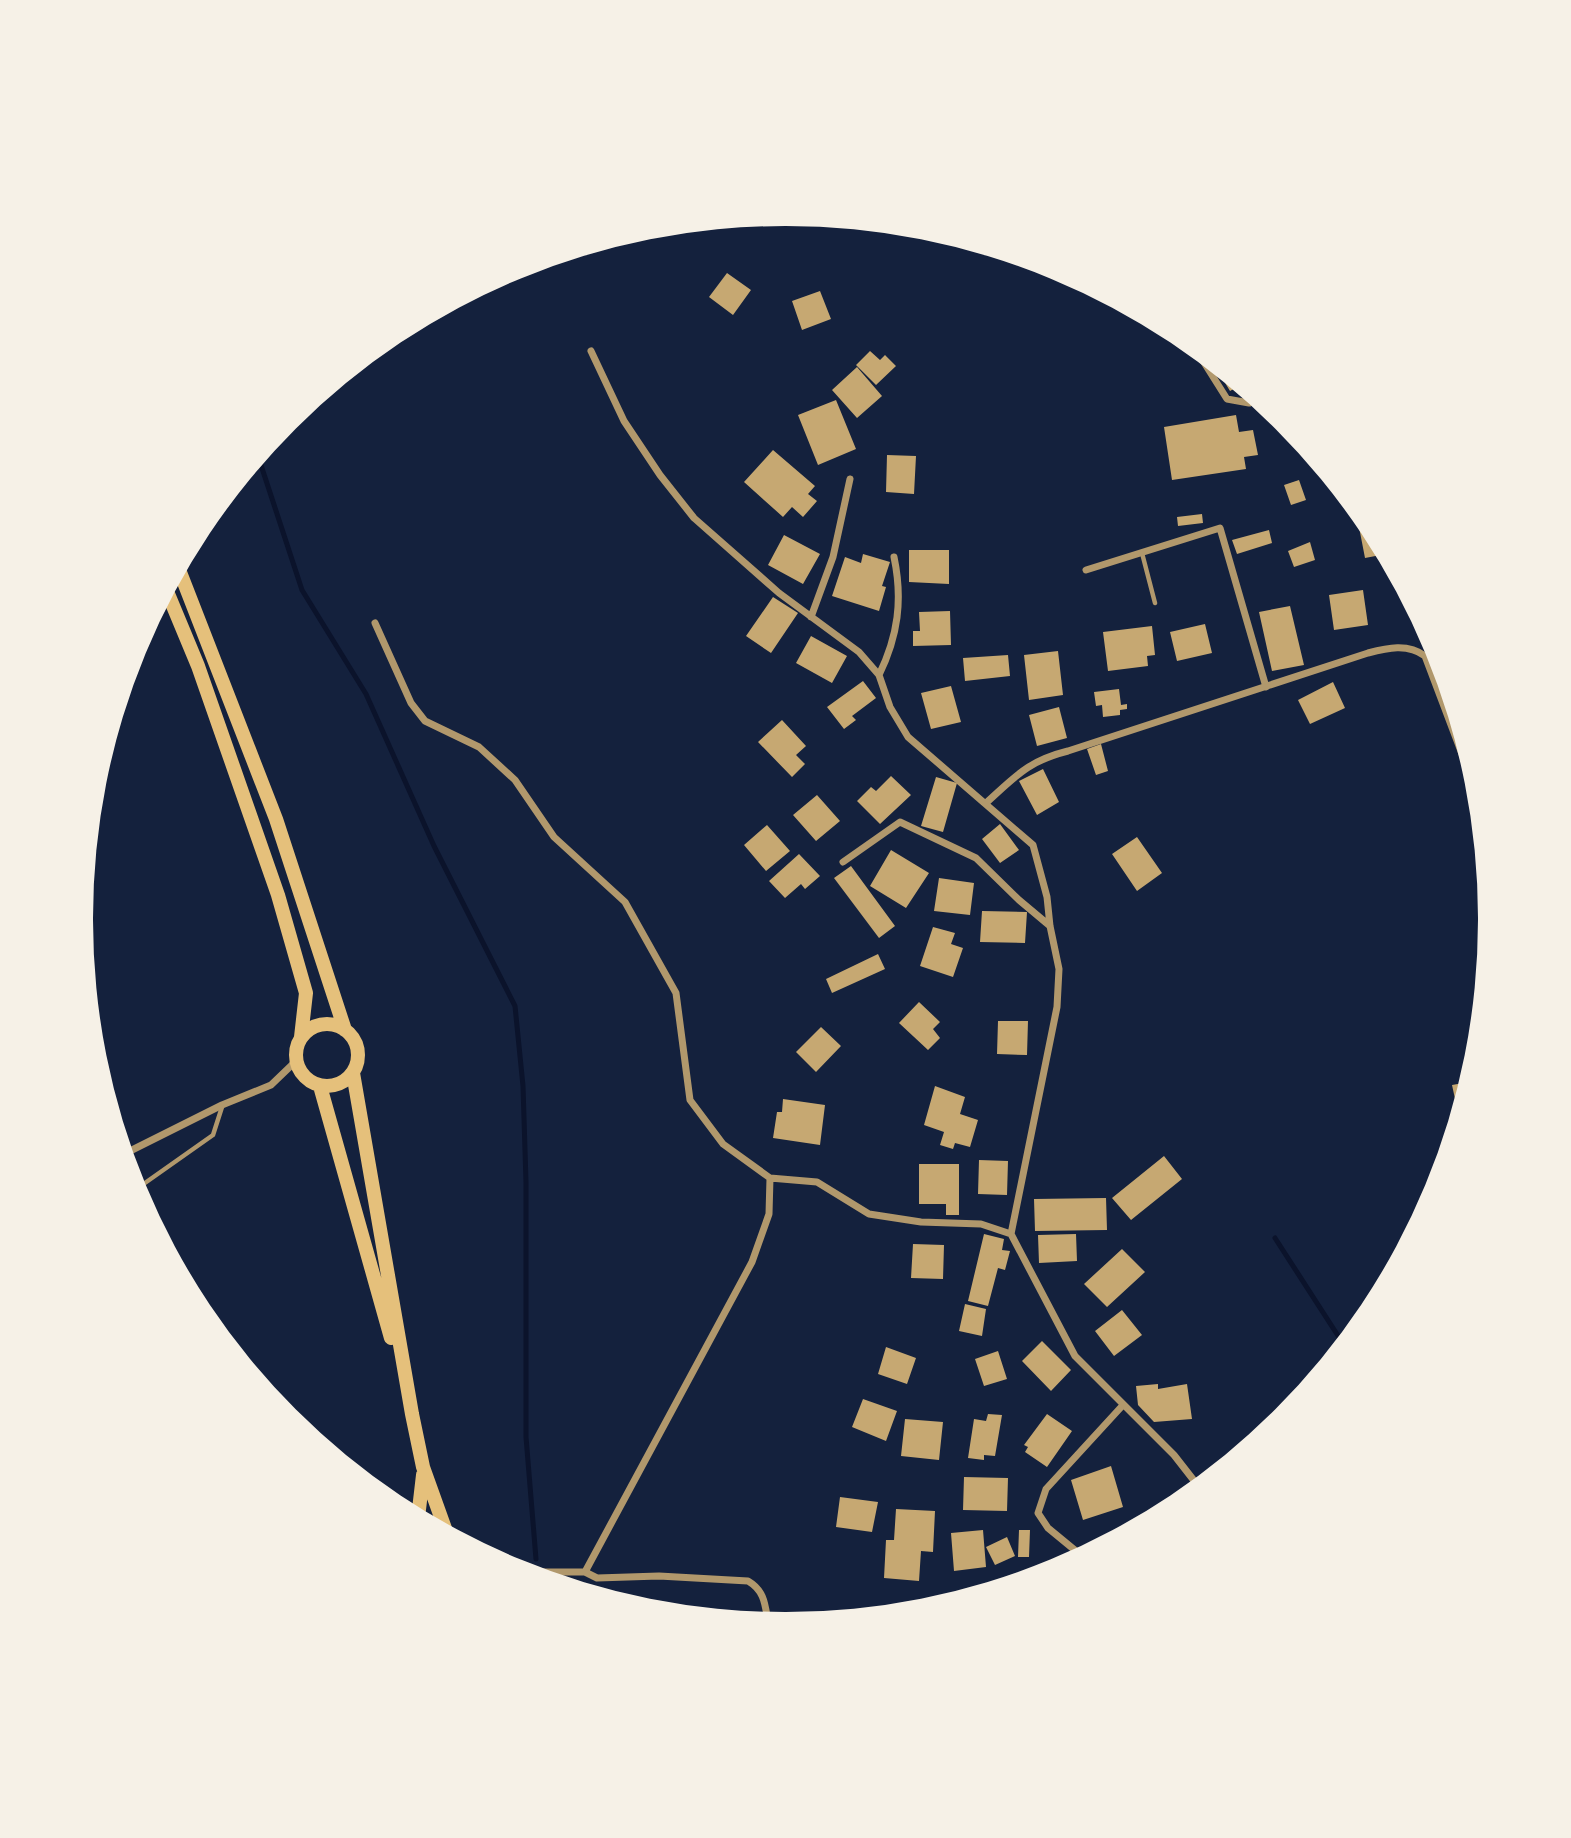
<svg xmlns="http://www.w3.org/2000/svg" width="1571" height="1838" font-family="Mulish,sans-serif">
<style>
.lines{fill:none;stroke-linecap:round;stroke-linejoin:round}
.stream{stroke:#0b132b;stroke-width:5}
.building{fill:#c6a872}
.service{stroke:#b1986c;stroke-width:4.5}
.minor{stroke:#b1986c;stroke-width:7}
.primary{stroke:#e5c07b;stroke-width:14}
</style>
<rect width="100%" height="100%" fill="#14213d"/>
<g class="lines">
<path class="stream" d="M258 456 302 590 366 694 434 846 515 1006 523 1086 526 1182V1437L536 1559
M1275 1238 1344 1345"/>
</g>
<path class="building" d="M727 273 751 290 733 315 709 297Z
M820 291 831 319 802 330 792 301Z
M870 351 880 360 885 355 896 366 876 385 856 365Z
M1213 363 1241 385 1230 391Z
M857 367 882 396 857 418 832 390Z
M836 400 856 449 818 465 798 415Z
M1262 403 1285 421 1276 426Z
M1236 415 1239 432 1253 430 1258 455 1244 457 1246 469 1172 480 1164 427Z
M773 450 815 486 808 494 817 501 803 517 792 507 783 517 744 482Z
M887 455 916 456 914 494 886 492Z
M1299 480 1306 500 1291 505 1284 485Z
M1202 514 1203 523 1178 526 1177 517Z
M1370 525 1386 554 1365 558 1359 527Z
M1269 530 1272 543 1237 554 1232 540Z
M784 535 820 554 803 584 768 565Z
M1310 542 1315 560 1294 567 1288 551Z
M909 550H949V584L909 582Z
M863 554 890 562 882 586 886 587 879 611 832 596 845 557 861 563Z
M1363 590 1368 625 1334 630 1329 595Z
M773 597 798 613 771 653 746 636Z
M1290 606 1304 665 1272 671 1259 612Z
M950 611 951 645 913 646V631H920L919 612Z
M1205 624 1212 653 1177 661 1170 632Z
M1152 626 1155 655 1147 656 1148 666 1108 671 1103 632Z
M811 636 847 656 832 683 796 663Z
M1058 651 1063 695 1029 700 1024 655Z
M1008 655 1010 676 965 681 963 658Z
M863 681 876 698 852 716 856 720 844 729 827 707Z
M1333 682 1345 708 1310 724 1298 700Z
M951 686 961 722 931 729 921 693Z
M1119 689 1121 705 1127 704V709L1120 710V715L1103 717 1102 705 1096 706 1094 692Z
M1059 707 1067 738 1037 746 1029 715Z
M782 720 806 746 796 755 805 764 792 777 758 742Z
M1101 744 1108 771 1096 775 1087 749Z
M1043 769 1059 802 1037 815 1019 781Z
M891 776 911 795 880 824 857 801 871 787 876 791Z
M936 777 957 783 943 832 921 826Z
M817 795 840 821 816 841 793 815Z
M1000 824 1019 850 1000 863 982 839Z
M767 825 790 851 766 871 744 845Z
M1137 837 1162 873 1137 891 1112 854Z
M891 850 929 873 906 908 870 886Z
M799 854 820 876 805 889 801 884 785 898 769 881Z
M851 866 895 926 879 938 834 878Z
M939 878 974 883 970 915 934 911Z
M982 911 1027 912 1025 943 980 942Z
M933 927 955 933 951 944 963 948 953 977 920 966Z
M878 954 885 969 832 993 826 979Z
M919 1002 940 1022 933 1029 940 1038 928 1050 899 1023Z
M998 1021H1028L1027 1055 997 1054Z
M821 1027 841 1046 816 1072 796 1052Z
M1469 1082 1466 1093 1459 1117 1452 1085Z
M935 1086 965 1097 960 1114 978 1120 970 1147 955 1143 953 1149 940 1145 944 1132 924 1125Z
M783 1099 825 1105 820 1145 773 1138 777 1112H782Z
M1164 1156 1182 1179 1131 1220 1112 1198Z
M979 1160 1008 1161 1007 1195 978 1194Z
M919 1164H959V1215H946V1204H919Z
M1106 1198 1107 1230 1035 1231 1034 1199Z
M984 1234 1004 1239 1002 1250 1010 1251 1005 1270 998 1268 988 1306 968 1301Z
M1076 1234 1077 1261 1039 1263 1038 1235Z
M913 1244 944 1245 943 1279 911 1278Z
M1122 1249 1145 1272 1107 1307 1084 1284Z
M965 1304 986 1309 982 1336 959 1331Z
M1122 1310 1142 1335 1114 1356 1095 1331Z
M1042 1341 1071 1370 1051 1391 1022 1361Z
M886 1347 916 1358 907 1384 878 1374Z
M998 1351 1007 1379 984 1386 975 1359Z
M1158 1384V1389L1187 1384 1192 1419 1154 1422 1138 1405 1136 1386Z
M863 1399 897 1411 886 1441 852 1427Z
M988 1414 1002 1415 995 1456 984 1455V1460L968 1458 974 1419 986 1421Z
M1047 1414 1072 1431 1047 1467 1025 1452 1028 1447 1024 1445Z
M905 1419 943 1422 939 1460 901 1456Z
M1111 1466 1123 1507 1083 1520 1071 1480Z
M964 1477 1008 1478 1007 1511 963 1510Z
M840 1497 878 1502 872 1532 836 1527Z
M896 1509 935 1511 933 1552 921 1551 919 1581 884 1578 886 1540H894Z
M983 1530 986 1567 954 1571 951 1533Z
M1019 1530H1030L1029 1557H1018Z
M1007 1537 1015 1556 995 1565 986 1547Z"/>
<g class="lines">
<path class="service" d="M1142 553 1155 603
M135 1190 213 1135 222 1107"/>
<path class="minor" d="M1193 345 1227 399 1249 403
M591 351 624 421 660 475 694 518 779 593 859 652 879 675 890 707 908 737 1033 845 1047 897 1050 926 1059 969 1057 1007 1011 1234
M1086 570 1220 528 1266 687
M811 617 833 557 850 479
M375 623 411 703 425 721 479 747 515 780 554 837 625 902 676 993 690 1100 723 1144 770 1178
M879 675C898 636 903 600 894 557
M986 803C1016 776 1028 761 1068 751L1368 653C1387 648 1408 643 1425 656L1479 799
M843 862 900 822 976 858 1019 900 1050 926
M124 1154 222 1105 271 1085 296 1061
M1082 1556 1048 1528 1038 1513 1046 1489 1123 1405
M523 1572H585L752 1262 769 1214 770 1178 817 1182 869 1214 921 1222 981 1224 1011 1234 1075 1356 1174 1455 1199 1487
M585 1572 597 1578 659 1576 748 1581C765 1591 765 1605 768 1622"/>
<path class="primary" d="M178 567 276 819 345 1030
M166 589 198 666 278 895 306 993 301 1037
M296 1055a31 31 0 1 1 62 0a31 31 0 1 1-62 0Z
M353 1073 412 1414 423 1467 447 1534
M320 1086 391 1338
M418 1518 423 1475"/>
</g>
<path d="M0 0H1571V1838H0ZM785 226H786A692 692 0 0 1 1478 918V920A692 692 0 0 1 786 1612H785A692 692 0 0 1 93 920V918A692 692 0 0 1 785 226Z" fill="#f6f1e7" fill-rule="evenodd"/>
</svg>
